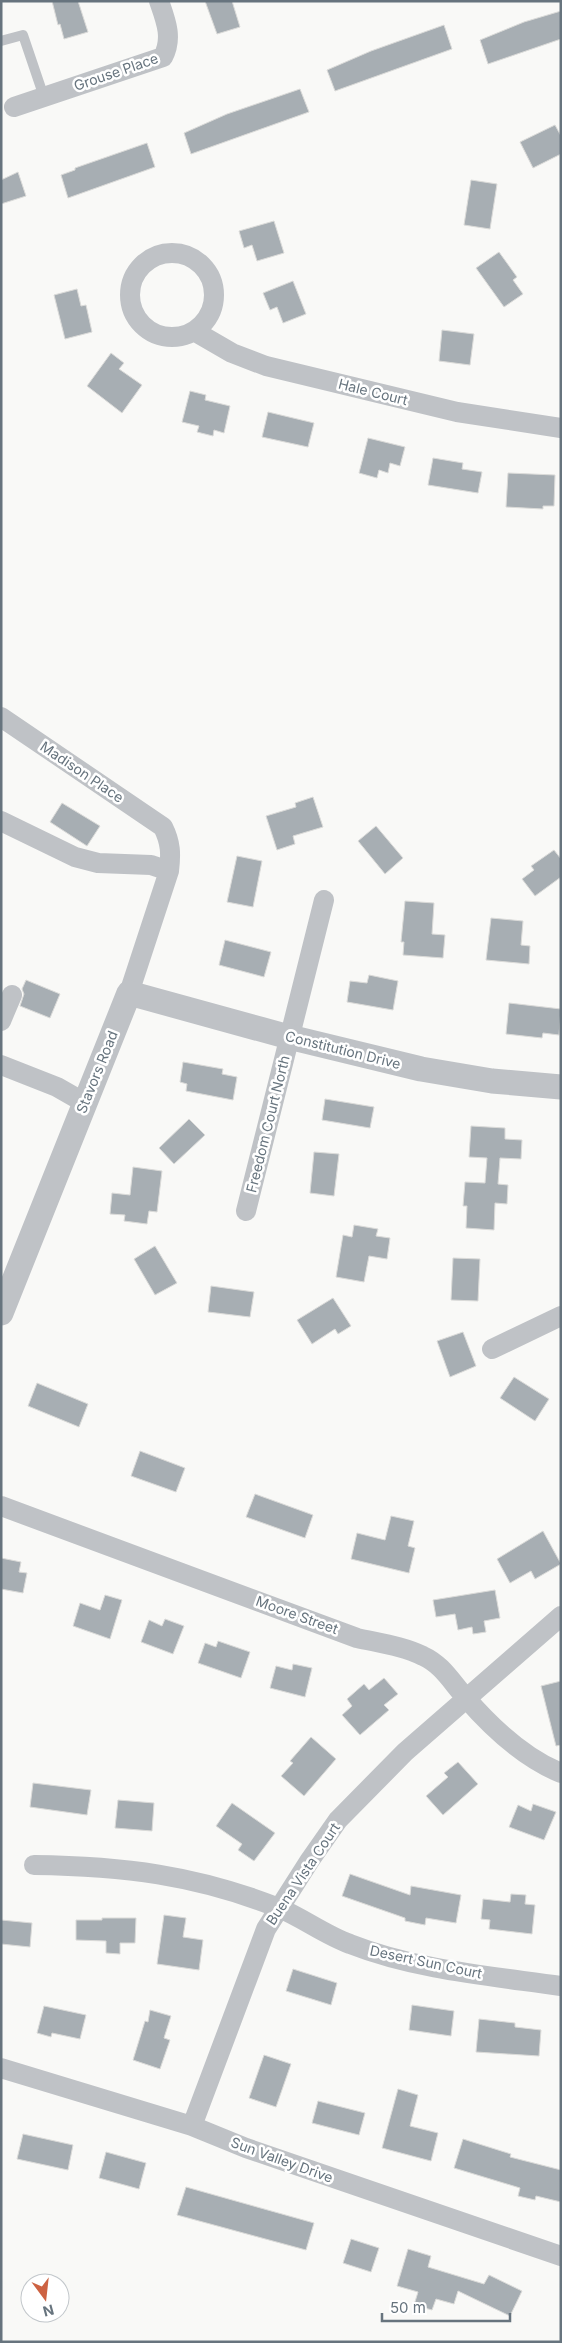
<svg xmlns="http://www.w3.org/2000/svg" width="562" height="2343" font-family="Inter,sans-serif">
<style>
.building{fill:#a7aeb3;stroke:#dbdbd9}
.lines{fill:none;stroke-linecap:round;stroke-linejoin:round}
.service{stroke:#bfc2c6;stroke-width:10}
.minor{stroke:#bfc2c6;stroke-width:20}
.tertiary{stroke:#bfc2c6;stroke-width:25}
.labels{text-anchor:middle;stroke-width:5;stroke-linejoin:round;paint-order:stroke}
.street-label{font-size:14px;fill:#67747e;stroke:#fff}
</style>
<rect width="100%" height="100%" fill="#f9f9f7"/>
<path class="building" d="M52 1H78L88 32 64 39 60 24 58 25Z
M205 1H232L240 27 217 34Z
M561 11V39L488 64 480 40 524 22Z
M444 25 452 49 335 91 327 70 371 51Z
M300 89 309 112 191 154 184 133 227 114Z
M555 125 561 136V154L533 168 520 142Z
M147 143 155 167 68 198 61 175 75 170V168Z
M18 172 26 196 1 204V180Z
M471 180 497 184 490 229 464 225Z
M274 221 284 253 257 261 252 245 244 248 239 231Z
M499 252 517 277 513 280 523 294 504 307 476 268Z
M293 281 306 314 283 323 277 307 270 310 263 293Z
M77 289 81 306 86 305 92 332 65 339 54 295Z
M442 330 474 334 470 365 439 361Z
M111 353 124 363 119 369 142 385 122 413 87 386Z
M190 391 206 395 205 400 230 406 224 433 214 430 213 436 197 432 199 426 182 422Z
M268 412 314 423 308 447 262 437Z
M368 438 405 447 400 466 390 463 388 473 379 470 377 478 359 473Z
M433 458 463 463 462 469 482 472 478 493 428 485Z
M508 473 555 475 554 506H543V509L506 507Z
M313 797 323 827 293 836 295 844 277 850 266 816 296 807 295 803Z
M62 803 100 826 87 846 50 822Z
M376 826 403 858 385 874 358 841Z
M554 850 561 859V877L535 896 522 879 534 870 531 866Z
M237 856 262 861 253 907 227 902Z
M405 901 434 903 432 934 445 935 443 958 403 955 404 942H401Z
M491 918 523 921 521 945 530 946 529 964 486 960Z
M225 940 271 952 264 977 219 965Z
M369 975 398 981 393 1010 347 1002 350 981 367 983Z
M26 980 60 994 50 1018 20 1006 24 994 22 989Z
M509 1003 561 1009 559 1035 543 1033 542 1038 506 1034Z
M183 1062 223 1069 222 1074 237 1077 233 1100 186 1091 187 1084 180 1082Z
M325 1099 374 1107 370 1128 322 1120Z
M189 1119 205 1135 174 1164 159 1148Z
M471 1126 505 1128V1139L522 1140 521 1159 500 1158 498 1184 508 1185 507 1204 495 1203 494 1230 466 1228 467 1206H463L465 1182 485 1183 487 1158 469 1157Z
M314 1152 339 1154 334 1196 310 1193Z
M133 1167 162 1171 157 1212 149 1211 147 1224 124 1221 125 1215 110 1214 112 1193 130 1195Z
M354 1225 378 1229 376 1236 390 1238 387 1259 369 1256 364 1282 336 1277 343 1235 352 1237Z
M155 1246 177 1283 155 1295 134 1259Z
M453 1258 480 1259 478 1301 451 1300Z
M211 1286 254 1292 250 1317 208 1312Z
M333 1298 351 1326 338 1334 335 1329 312 1344 297 1320Z
M463 1332 476 1366 450 1377 437 1341Z
M514 1377 549 1399 535 1421 500 1398Z
M37 1383 88 1404 79 1427 28 1406Z
M140 1451 185 1468 176 1492 131 1476Z
M255 1494 313 1515 305 1538 246 1517Z
M391 1516 414 1521 408 1546 415 1548 409 1573 351 1559 357 1533 385 1540Z
M543 1531 561 1564 535 1579 531 1571 510 1583 497 1559Z
M1 1558 21 1562 19 1572 27 1573 23 1593 1 1589Z
M495 1590 500 1618 484 1621 486 1632 473 1634 472 1627 458 1630 455 1614 436 1617 433 1600Z
M105 1595 122 1600 110 1639 73 1626 80 1603 100 1610Z
M165 1619 184 1626 173 1654 141 1642 149 1620 162 1626Z
M218 1641 250 1652 241 1678 198 1663 205 1643 216 1647Z
M293 1664 312 1668 305 1697 270 1688 276 1666 292 1670Z
M384 1678 398 1694 384 1705 389 1710 360 1735 342 1715 352 1706 347 1699 364 1684 369 1690Z
M561 1681V1745L556 1746 541 1686Z
M311 1737 336 1759 304 1796 281 1776 293 1763 290 1761Z
M458 1762 478 1784 443 1815 426 1796 448 1777 444 1773Z
M33 1783 91 1790 87 1815 30 1807Z
M118 1800 154 1803 152 1831 115 1828Z
M232 1803 275 1833 254 1861 238 1850 242 1844 216 1826Z
M533 1804 556 1812 544 1840 509 1827 518 1805 531 1811Z
M350 1874 410 1895 411 1886 461 1895 456 1923 426 1918 425 1925 405 1921V1918L342 1896Z
M511 1894 526 1895 525 1904 535 1905 532 1934 489 1929 490 1920 481 1919 483 1899 510 1902Z
M164 1915 186 1918 183 1937 203 1940 199 1970 157 1964Z
M102 1918H136L135 1943H120V1954L106 1953V1941L76 1940V1920H102Z
M1 1920 32 1923 30 1947 1 1944Z
M293 1969 337 1983 331 2005 286 1991Z
M412 2005 454 2011 451 2036 409 2030Z
M44 2006 86 2015 80 2039 52 2033 51 2037 37 2033Z
M150 2010 171 2016 164 2038 170 2040 160 2069 133 2060 145 2021 148 2022Z
M479 2019 515 2023V2027L541 2030 539 2056 476 2052Z
M264 2055 291 2064 276 2107 249 2098Z
M398 2089 418 2095 410 2126 438 2133 431 2161 382 2148Z
M318 2101 365 2113 359 2135 312 2123Z
M23 2134 73 2145 68 2170 17 2159Z
M463 2139 511 2154 510 2157 561 2170V2202L536 2196 535 2200 518 2196 520 2188 454 2168Z
M106 2152 146 2163 139 2189 99 2178Z
M186 2187 314 2223 306 2250 177 2215Z
M351 2239 379 2248 371 2272 343 2263Z
M408 2249 431 2256 428 2267 484 2284 489 2275 522 2291 510 2316 458 2291 454 2304 436 2299 432 2310 414 2305 418 2292 397 2286Z"/>
<g class="lines">
<path class="service" d="M1 41 23 35 44 97"/>
<path class="minor" d="M14 107 163 57C173 38 166 21 159 1
M130 295a42 42 0 1 1 84 0a42 42 0 1 1-84 0Z
M194 331 232 353 266 366 457 412 561 428
M1 717 163 827C171 843 171 854 169 871L129 993
M1 821 75 857 98 863 151 865 169 871
M1 1021 12 995
M1 1065 57 1087 85 1103
M246 1211 324 900
M492 1349 561 1316
M1 1506 357 1638C379 1643 403 1646 423 1656 443 1665 452 1683 466 1698 492 1728 524 1758 561 1773
M34 1865C122 1866 196 1875 279 1908 303 1918 325 1935 350 1944 416 1970 491 1976 561 1986
M1 2068 192 2126 246 2148 561 2256
M192 2126 266 1929 310 1860 338 1820 405 1752 561 1616"/>
<path class="tertiary" d="M1 1313 129 993 289 1037 421 1069 492 1081 561 1087"/>
</g>
<g class="labels">
<g class="street-label">
<text transform="translate(116 72) rotate(-19)" y="5">Grouse Place</text>
<text transform="translate(373 392) rotate(14)" y="5">Hale Court</text>
<text transform="translate(82 772) rotate(34)" y="5">Madison Place</text>
<text transform="translate(343 1050) rotate(14)" y="5">Constitution Drive</text>
<text transform="translate(97 1072) rotate(-68)" y="5">Stavors Road</text>
<text transform="translate(268 1124) rotate(-76)" y="5">Freedom Court North</text>
<text transform="translate(297 1615) rotate(20)" y="5">Moore Street</text>
<text transform="translate(303 1874) rotate(-56)" y="5">Buena Vista Court</text>
<text transform="translate(426 1962) rotate(12)" y="5">Desert Sun Court</text>
<text transform="translate(282 2160) rotate(20)" y="5">Sun Valley Drive</text>
</g>
</g>
<rect width="562" height="2343" fill="none" stroke="#67747e" stroke-width="5"/>
<g transform="translate(45 2298) rotate(165)"><circle r="24" fill="#ffffff" stroke="#c2c7cb"/>
<path d="M0-4L9 19L0 12L-9 19Z" fill="#cd6242"/>
<text y="-8" font-size="14" font-weight="bold" text-anchor="middle" fill="#67747e">N</text>
</g>
<path d="M382 2313v8h128v-8" fill="none" stroke="#67747e" stroke-width="2.5"/>
<text x="390" y="2313" font-size="15" fill="#67747e" stroke="#ffffff" stroke-width="4" paint-order="stroke">50 m</text>
</svg>
